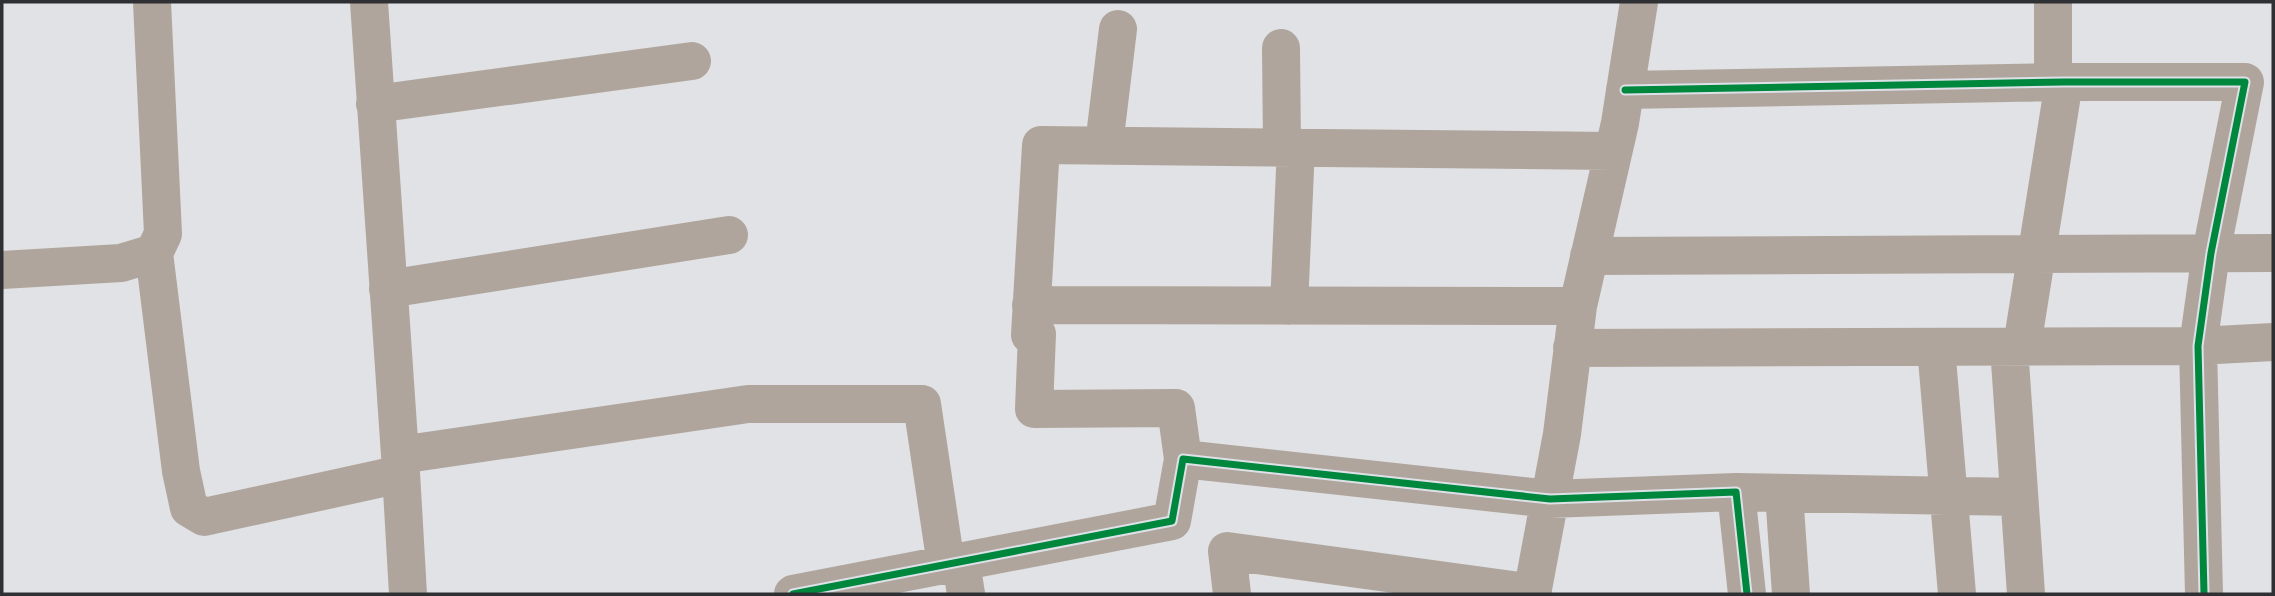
<svg xmlns="http://www.w3.org/2000/svg" width="2275" height="596" font-family="'PT Sans',sans-serif">
<style>
.lines{fill:none;stroke-linecap:round;stroke-linejoin:round}
.street{stroke:#b0a59c;stroke-width:38}
.cycleway-casing{stroke:#dde1e8;stroke-width:11}
.cycleway{stroke:#00873e;stroke-width:7}
</style>
<rect width="100%" height="100%" fill="#e0e2e5"/>
<g class="lines">
<path class="street" d="M369 2 400 455
M2053 2V83
M1281 48 1282 147
M1625 90 2064 82H2245L2211 253 2198 346 2204 594
M375 104 692 61
M1104 145 1118 29
M154 253 181 471 189 508 204 517 401 474
M1589 256 2273 253
M2 270 121 263 154 253 163 234 152 2
M388 289 729 235
M1031 305 1578 306
M1289 306 1296 147
M2022 346 2064 82
M1936 347 1957 594
M2009 347 2026 594
M1572 348 2198 346 2273 342
M1183 459 1176 408 1034 409 1037 334 1030 335 1041 145 1611 151
M1736 492 2019 497
M1784 493 1791 594
M961 562 966 594
M408 594 400 455 748 404H922L946 565
M793 594 1172 521 1183 459 1550 499 1736 492 1747 594
M1232 594 1227 551 1533 593
M1532 594 1562 434 1578 306 1620 123 1639 2"/>
<g class="cycleway-casing">
<path id="cycleway" d="M1625 90 2064 82H2245L2211 253 2198 346 2204 594
M793 594 1172 521 1183 459 1550 499 1736 492 1747 594"/>
</g>
<use href="#cycleway" class="cycleway"/>
</g>
<rect width="2275" height="596" fill="none" stroke="#2f3033" stroke-width="7"/>
</svg>
